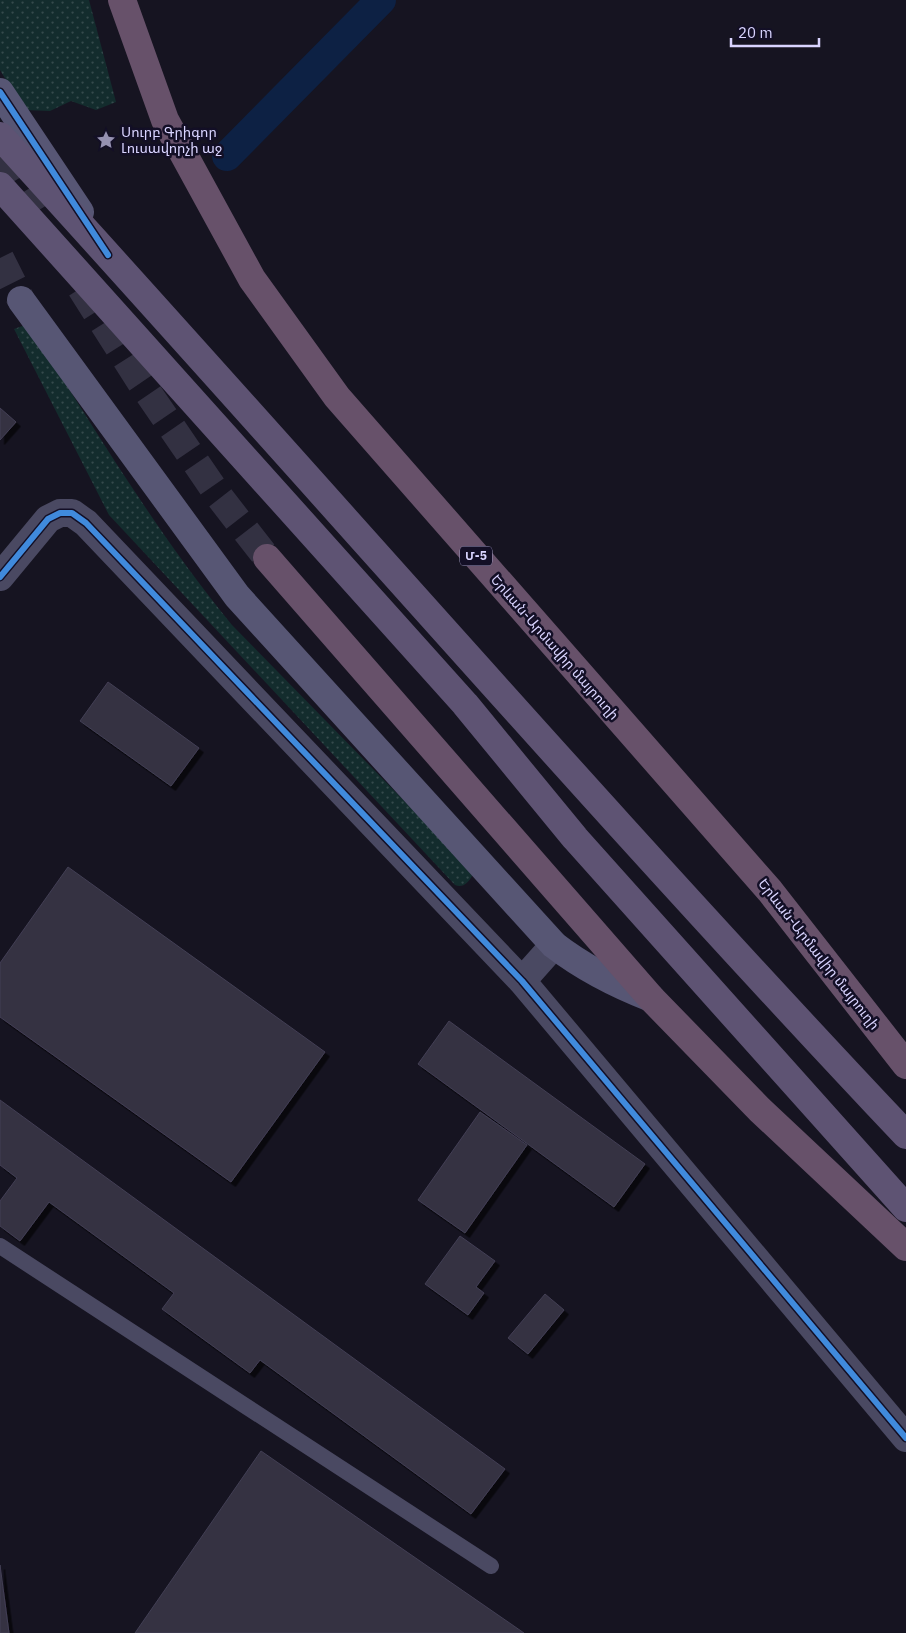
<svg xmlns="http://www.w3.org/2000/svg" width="906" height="1633" font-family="'IBM Plex Sans','Noto Sans Armenian',sans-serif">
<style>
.grass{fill:url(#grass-dots)}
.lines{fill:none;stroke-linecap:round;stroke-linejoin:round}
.canal{stroke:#0d2144;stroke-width:30}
.building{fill:#343243;stroke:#433f54;filter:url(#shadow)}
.secondary-tunnel{stroke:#333142;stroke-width:28;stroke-dasharray:28 14;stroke-linecap:butt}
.highway-tunnel{stroke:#333142;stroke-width:28;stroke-dasharray:28 14;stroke-linecap:butt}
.lane{stroke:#4a4962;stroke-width:16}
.street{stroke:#4a4962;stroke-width:28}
.secondary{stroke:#575674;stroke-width:28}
.primary{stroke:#5e5373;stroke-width:28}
.highway{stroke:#67516a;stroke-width:28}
.cycleway-casing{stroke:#130f26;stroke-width:9}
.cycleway{stroke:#408adc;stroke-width:6}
.labels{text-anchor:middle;stroke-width:5;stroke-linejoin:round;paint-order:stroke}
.shield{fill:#130f26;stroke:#9e99be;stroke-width:1}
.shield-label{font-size:12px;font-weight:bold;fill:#d9d4ff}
.poi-label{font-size:14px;fill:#d9d4ff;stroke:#130f26;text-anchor:start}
.street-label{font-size:14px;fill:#d9d4ff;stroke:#130f26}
</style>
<defs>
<pattern id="grass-dots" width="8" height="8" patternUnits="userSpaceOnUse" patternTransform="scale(1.25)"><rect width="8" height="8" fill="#132c2d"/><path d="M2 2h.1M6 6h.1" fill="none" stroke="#354a4c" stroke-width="1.8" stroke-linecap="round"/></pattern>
<filter id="shadow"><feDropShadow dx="4.5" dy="4.5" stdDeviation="0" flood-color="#0009"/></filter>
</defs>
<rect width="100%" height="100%" fill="#161421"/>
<path class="grass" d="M0 0H89L116 102 96 110 71 101 50 111 24 110 0 70Z
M28 324C93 426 155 531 232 625L471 869 472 876C468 883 463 888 455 885L109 515 14 329Z"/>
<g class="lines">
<path class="canal" d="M227 156 381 0"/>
</g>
<path class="building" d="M0 408 16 422 0 440Z
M108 682 199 748 171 786 80 721Z
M68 867 325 1052 231 1182 0 1017V963Z
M449 1021 645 1164 614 1207 418 1064Z
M0 1100 505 1469 471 1514 260 1360 250 1373 162 1309 174 1293 49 1202 20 1241 0 1226V1201L17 1178 0 1165Z
M480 1112 527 1145 465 1233 418 1200Z
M460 1236 495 1261 476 1287 484 1293 468 1315 425 1284Z
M545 1294 564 1310 528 1354 508 1338Z
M261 1451 524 1633H135Z
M0 1565 9 1633H0Z"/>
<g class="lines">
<path class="secondary-tunnel" d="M0 258 21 300"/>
<path class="highway-tunnel" d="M0 157 34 213
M81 288 140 381 218 495 267 558"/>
<path class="lane" d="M0 1246 491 1566"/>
<path class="street" d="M0 577 48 519 60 513H72L86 523 522 981 906 1438
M522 981 554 945"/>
<path class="secondary" d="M0 92 80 212
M21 300 237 596 554 945C584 968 615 984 651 998"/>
<path class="primary" d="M0 136C303 468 597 808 906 1135
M0 186 465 704 575 838 906 1208"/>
<path class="highway" d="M122 0 165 120 252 279 337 397 770 891 906 1065
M267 558 651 998 760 1110 906 1247"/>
<g class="cycleway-casing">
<path id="cycleway" d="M0 92 108 255
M0 577 48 519 60 513H72L86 523 522 981 906 1438"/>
</g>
<use href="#cycleway" class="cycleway"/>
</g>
<defs>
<g id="sight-bare" transform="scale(1.5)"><path d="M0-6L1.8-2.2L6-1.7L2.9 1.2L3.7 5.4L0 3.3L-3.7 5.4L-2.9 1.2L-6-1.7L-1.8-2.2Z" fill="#9591b1" stroke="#130f26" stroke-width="2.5" paint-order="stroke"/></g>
</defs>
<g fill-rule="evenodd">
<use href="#sight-bare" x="106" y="140"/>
</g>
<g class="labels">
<rect class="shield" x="460" y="546.5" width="32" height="19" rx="4"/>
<g class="shield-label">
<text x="476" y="560">Մ-5</text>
</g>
<g class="poi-label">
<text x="121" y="137">Սուրբ Գրիգոր<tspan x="121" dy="16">Լուսավորչի աջ</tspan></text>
</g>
<g class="street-label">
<text transform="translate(555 647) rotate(49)" y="5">Երևան-Արմավիր մայրուղի</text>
<text transform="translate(819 954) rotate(52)" y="5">Երևան-Արմավիր մայրուղի</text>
</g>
</g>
<path d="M731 38v8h88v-8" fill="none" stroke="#d9d4ff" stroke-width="2.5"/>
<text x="738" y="38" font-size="15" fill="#d9d4ff" stroke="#130f26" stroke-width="4" paint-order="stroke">20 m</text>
</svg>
